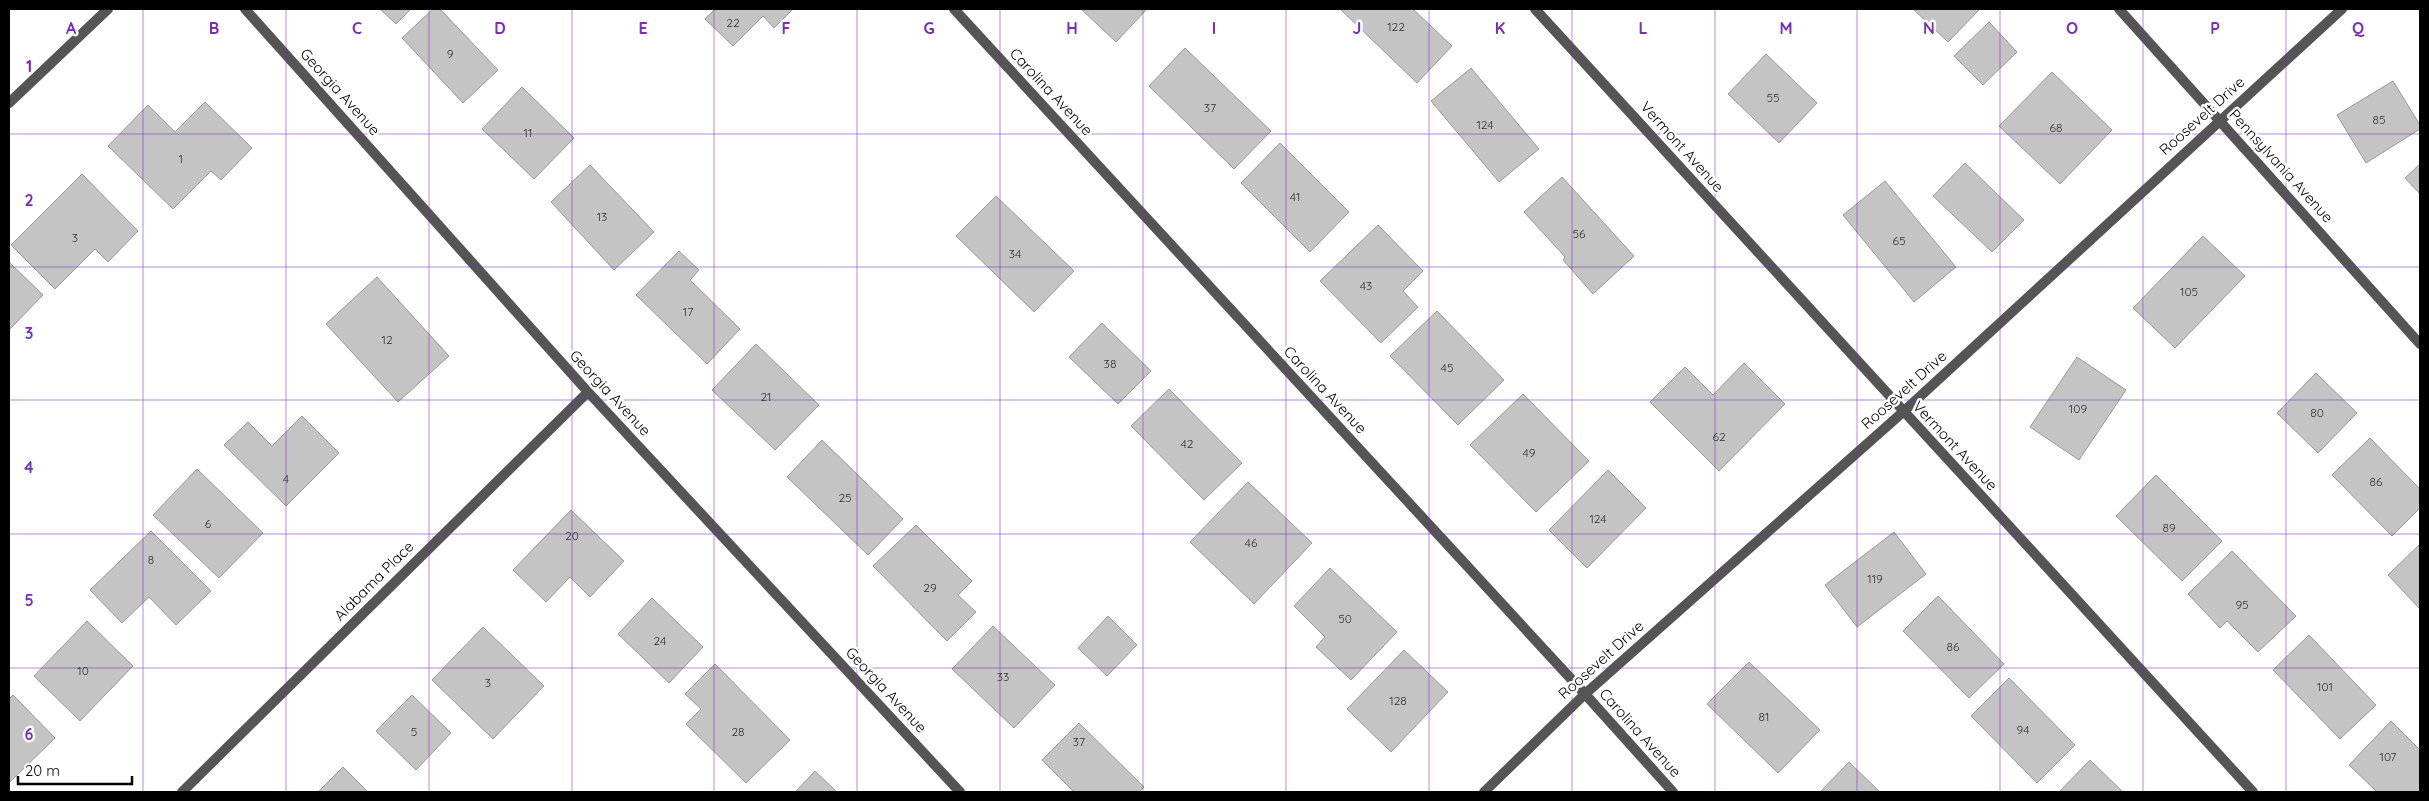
<svg xmlns="http://www.w3.org/2000/svg" width="2429" height="801" font-family="Quicksand,sans-serif">
<style>
.building{fill:#c4c4c4;stroke:#999}
.lines{fill:none;stroke-linecap:round;stroke-linejoin:round}
.street{stroke:#555;stroke-width:10}
.grid{fill:none;stroke:#7b2cbf;stroke-width:1;stroke-opacity:0.55}
.labels{text-anchor:middle;stroke-width:5;stroke-linejoin:round;paint-order:stroke}
.number-label{font-size:12px;fill:#313131}
.street-label{font-size:15px;fill:#000;stroke:#fff}
.grid-label{font-size:16px;text-anchor:middle;font-weight:bold;fill:#7b2cbf;stroke:#fff;stroke-width:5;stroke-linejoin:round;paint-order:stroke}
</style>
<rect width="100%" height="100%" fill="#fff"/>
<path class="building" d="M380 9H411L396 24Z
M433 9H440L498 70 463 103 402 38Z
M715 9H793L774 28 763 16 733 46 705 19Z
M1081 9H1147L1116 42Z
M1340 9H1413L1452 46 1417 83Z
M1913 9H1980L1948 42Z
M1989 22 2017 52 1983 85 1954 56Z
M1185 48 1271 131 1234 169 1149 86Z
M1766 54 1817 103 1779 143 1728 94Z
M1471 68 1539 149 1499 182 1431 101Z
M2052 72 2112 130 2060 184 1999 126Z
M2393 81 2420 125V129L2366 163 2337 115Z
M522 87 574 138 534 179 482 129Z
M205 102 252 148 221 180 211 171 173 209 108 146 148 105 175 132Z
M1280 143 1349 212 1310 252 1241 183Z
M1965 163 2024 220 1992 252 1933 196Z
M2420 164V194L2405 178Z
M590 165 654 232 614 270 551 202Z
M82 174 138 231 108 262 95 249 55 289 11 245Z
M1562 177 1634 256 1593 294 1563 260 1565 257 1524 212Z
M1885 181 1956 267 1914 302 1843 215Z
M996 196 1074 271 1034 312 956 236Z
M1378 225 1423 271 1403 291 1418 307 1381 343 1320 281Z
M2203 236 2245 276 2175 348 2133 308Z
M679 251 699 270 690 280 740 329 707 364 636 295Z
M9 262 43 295 9 330Z
M377 277 449 356 398 402 326 324Z
M1437 311 1504 380 1458 425 1390 356Z
M1102 323 1151 371 1118 404 1069 357Z
M756 344 819 405 775 450 712 390Z
M2077 357 2126 390 2079 460 2030 427Z
M1744 363 1785 404 1719 471 1650 402 1685 367 1713 395Z
M2316 373 2357 413 2318 453 2277 413Z
M1169 389 1242 463 1204 500 1131 426Z
M1523 394 1589 461 1536 512 1470 445Z
M302 416 339 453 286 506 224 445 248 422 272 446Z
M2370 438 2420 489V508L2392 536 2332 475Z
M822 440 903 519 868 555 787 477Z
M197 469 263 533 219 578 153 515Z
M1608 470 1646 508 1587 568 1549 530Z
M2156 475 2222 541 2182 581 2116 516Z
M1248 482 1312 543 1254 604 1190 542Z
M571 510 624 561 590 597 570 577 546 602 513 570Z
M916 525 972 581 958 595 976 612 947 641 873 566Z
M151 531 211 591 176 625 149 597 122 623 90 590Z
M1894 532 1926 574 1857 627 1825 585Z
M2420 544V607L2419 608 2388 575Z
M2232 551 2296 616 2258 652 2227 621 2220 628 2188 594Z
M1330 568 1397 632 1351 680 1316 647 1325 637 1294 606Z
M1938 596 2004 664 1969 698 1903 631Z
M652 598 703 647 669 683 618 634Z
M1108 616 1137 645 1107 676 1078 648Z
M87 621 133 666 80 721 34 676Z
M993 626 1055 685 1014 728 952 669Z
M483 627 544 686 493 739 432 680Z
M2309 635 2376 705 2340 739 2273 670Z
M1404 650 1448 692 1391 752 1347 709Z
M1749 662 1820 730 1778 773 1707 704Z
M715 664 790 740 746 783 686 724 701 709 685 694Z
M2009 678 2075 745 2037 783 1971 716Z
M13 695 55 738 9 783V699Z
M412 695 451 733 416 770 376 731Z
M2391 721 2420 750V792H2377L2349 765Z
M1079 723 1144 787 1139 792H1074L1042 760Z
M2090 760 2123 792H2059Z
M1849 762 1880 792H1820Z
M343 767 368 792H318Z
M815 771 837 792H795Z"/>
<g class="lines">
<path class="street" d="M245 9 588 392 960 792
M954 9 1585 694 1673 792
M1535 9 2253 792
M2119 9 2420 344
M9 103 108 9
M182 792 588 392
M1484 792 1585 694 1903 412 2342 9"/>
</g>
<path class="grid" d="M143 9V792M286 9V792M429 9V792M572 9V792M714 9V792M857 9V792M1000 9V792M1143 9V792M1286 9V792M1429 9V792M1572 9V792M1715 9V792M1857 9V792M2000 9V792M2143 9V792M2286 9V792M9 134H2420M9 267H2420M9 400H2420M9 534H2420M9 668H2420"/>
<g class="labels">
<g class="number-label">
<text x="733" y="27">22</text>
<text x="1396" y="31">122</text>
<text x="450" y="58">9</text>
<text x="1773" y="102">55</text>
<text x="1210" y="112">37</text>
<text x="2379" y="124">85</text>
<text x="1485" y="129">124</text>
<text x="2056" y="132">68</text>
<text x="528" y="137">11</text>
<text x="181" y="163">1</text>
<text x="1295" y="201">41</text>
<text x="602" y="221">13</text>
<text x="1579" y="238">56</text>
<text x="75" y="242">3</text>
<text x="1899" y="245">65</text>
<text x="1015" y="258">34</text>
<text x="1366" y="290">43</text>
<text x="2189" y="296">105</text>
<text x="688" y="316">17</text>
<text x="387" y="344">12</text>
<text x="1110" y="368">38</text>
<text x="1447" y="372">45</text>
<text x="766" y="401">21</text>
<text x="2078" y="413">109</text>
<text x="2317" y="417">80</text>
<text x="1719" y="441">62</text>
<text x="1187" y="448">42</text>
<text x="1529" y="457">49</text>
<text x="286" y="483">4</text>
<text x="2376" y="486">86</text>
<text x="845" y="502">25</text>
<text x="1598" y="523">124</text>
<text x="208" y="528">6</text>
<text x="2169" y="532">89</text>
<text x="572" y="540">20</text>
<text x="1251" y="547">46</text>
<text x="151" y="564">8</text>
<text x="1875" y="583">119</text>
<text x="930" y="592">29</text>
<text x="2242" y="609">95</text>
<text x="1345" y="623">50</text>
<text x="660" y="645">24</text>
<text x="1953" y="651">86</text>
<text x="83" y="675">10</text>
<text x="1003" y="681">33</text>
<text x="488" y="687">3</text>
<text x="2325" y="691">101</text>
<text x="1398" y="705">128</text>
<text x="1764" y="721">81</text>
<text x="2023" y="734">94</text>
<text x="414" y="736">5</text>
<text x="738" y="736">28</text>
<text x="1079" y="746">37</text>
<text x="2388" y="761">107</text>
</g>
<g class="street-label">
<text transform="translate(340 92) rotate(48)" y="5">Georgia Avenue</text>
<text transform="translate(1051 92) rotate(47)" y="5">Carolina Avenue</text>
<text transform="translate(2202 116) rotate(-42)" y="5">Roosevelt Drive</text>
<text transform="translate(1682 147) rotate(48)" y="5">Vermont Avenue</text>
<text transform="translate(2281 166) rotate(48)" y="5">Pennsylvania Avenue</text>
<text transform="translate(1325 390) rotate(47)" y="5">Carolina Avenue</text>
<text transform="translate(1904 390) rotate(-42)" y="5">Roosevelt Drive</text>
<text transform="translate(610 393) rotate(47)" y="5">Georgia Avenue</text>
<text transform="translate(1955 446) rotate(47)" y="5">Vermont Avenue</text>
<text transform="translate(374 581) rotate(-45)" y="5">Alabama Place</text>
<text transform="translate(1601 660) rotate(-42)" y="5">Roosevelt Drive</text>
<text transform="translate(886 690) rotate(47)" y="5">Georgia Avenue</text>
<text transform="translate(1640 733) rotate(48)" y="5">Carolina Avenue</text>
</g>
</g>
<g class="grid-label">
<text x="71" y="34">A</text>
<text x="214" y="34">B</text>
<text x="357" y="34">C</text>
<text x="500" y="34">D</text>
<text x="643" y="34">E</text>
<text x="786" y="34">F</text>
<text x="929" y="34">G</text>
<text x="1072" y="34">H</text>
<text x="1214" y="34">I</text>
<text x="1357" y="34">J</text>
<text x="1500" y="34">K</text>
<text x="1643" y="34">L</text>
<text x="1786" y="34">M</text>
<text x="1929" y="34">N</text>
<text x="2072" y="34">O</text>
<text x="2215" y="34">P</text>
<text x="2358" y="34">Q</text>
<text x="29" y="72">1</text>
<text x="29" y="206">2</text>
<text x="29" y="339">3</text>
<text x="29" y="473">4</text>
<text x="29" y="606">5</text>
<text x="29" y="740">6</text>
</g>
<rect width="2429" height="801" fill="none" stroke="#000000" stroke-width="20"/>
<path d="M18 776v8h114v-8" fill="none" stroke="#000000" stroke-width="2.5"/>
<text x="25" y="776" font-size="15" fill="#000000" stroke="#ffffff" stroke-width="4" paint-order="stroke">20 m</text>
</svg>
